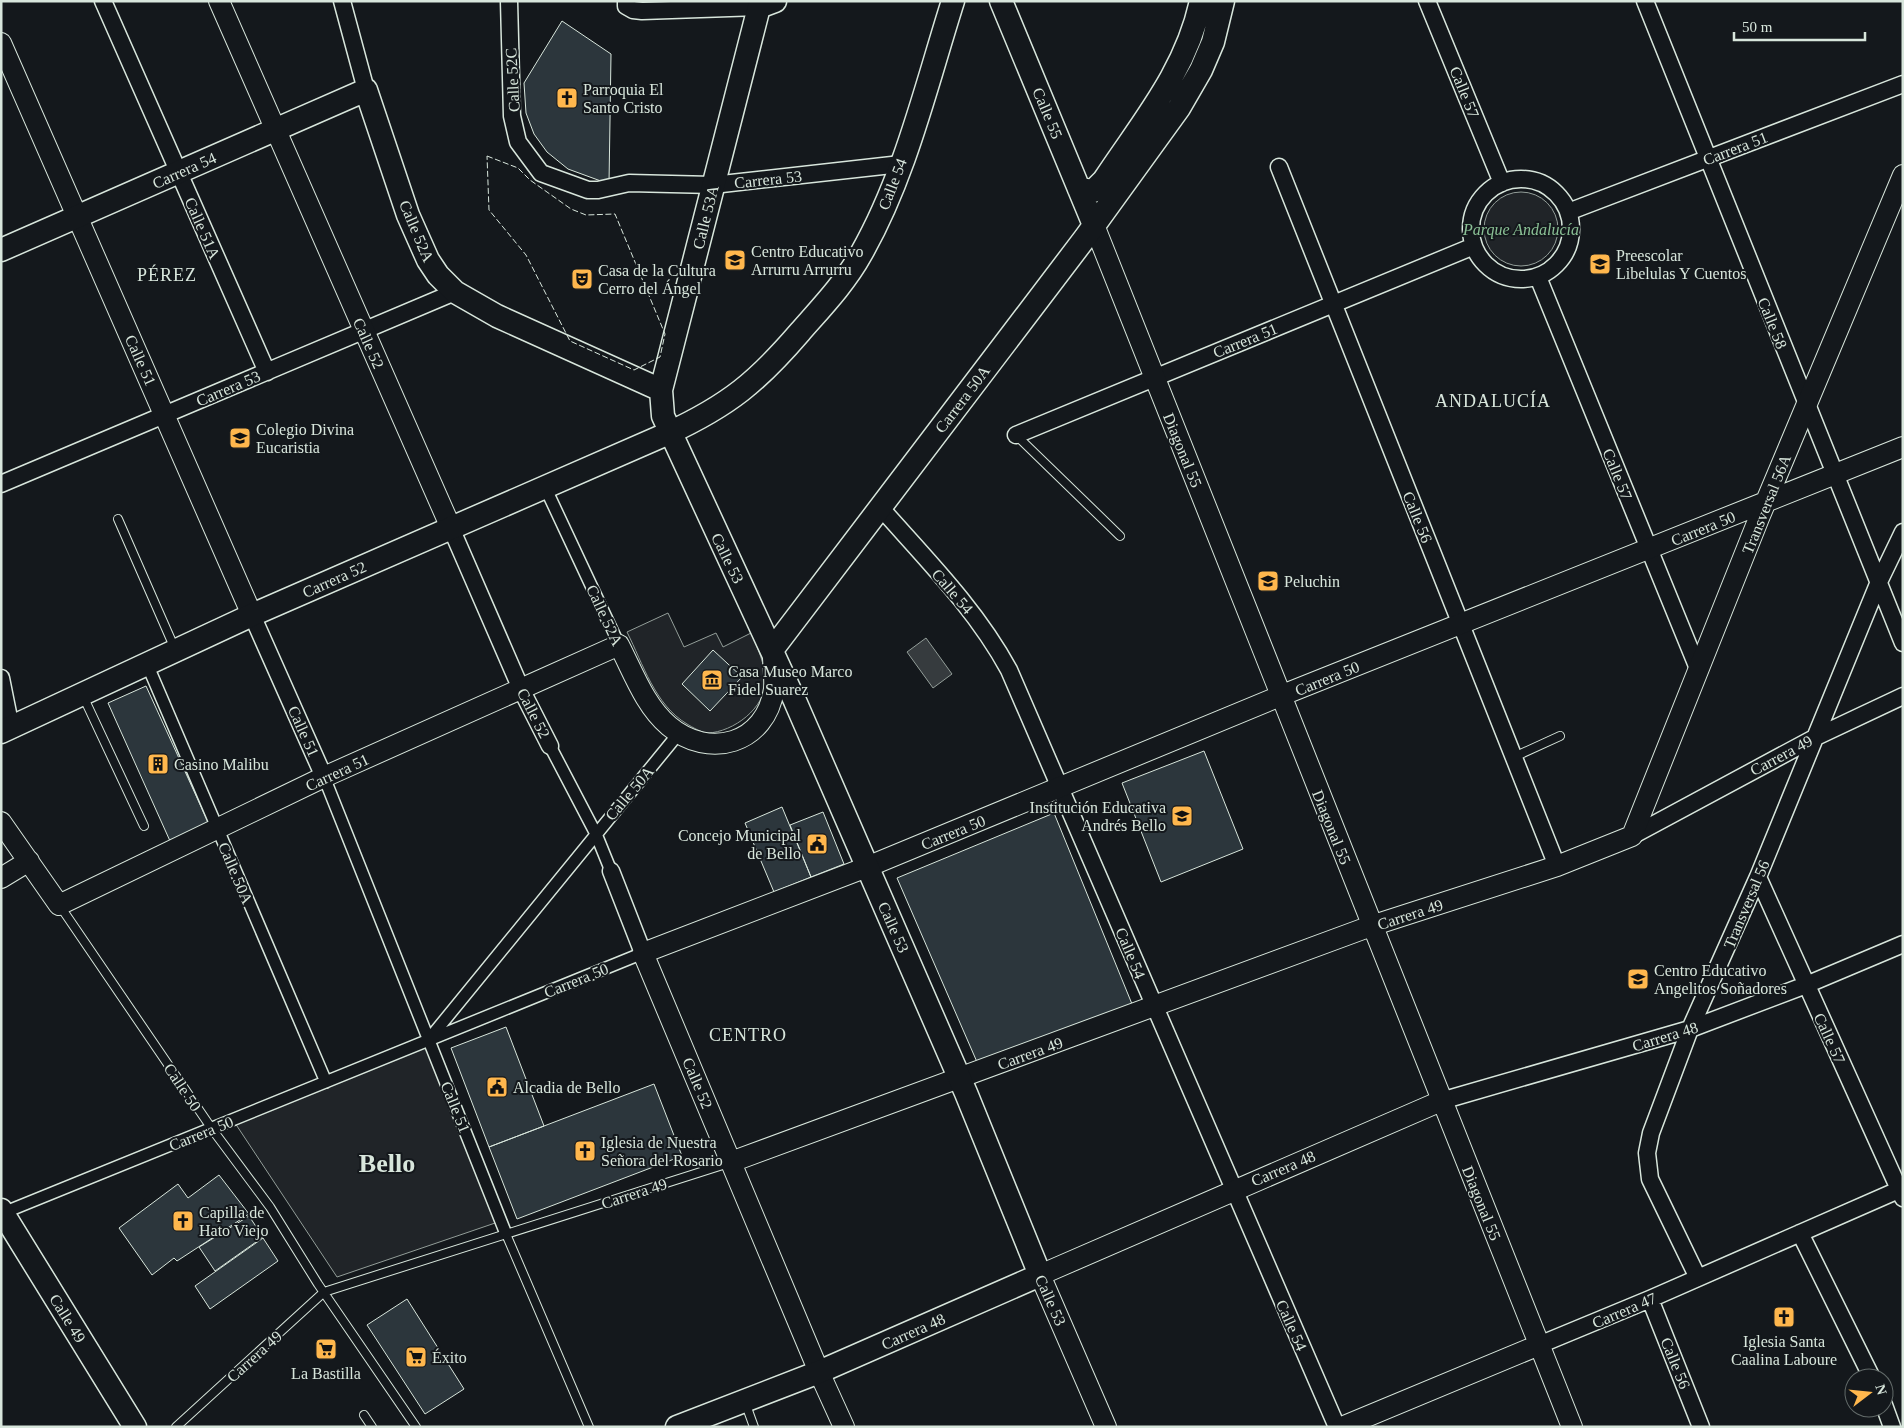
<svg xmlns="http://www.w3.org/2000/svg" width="1904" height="1428" font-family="'Times New Roman',serif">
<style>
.green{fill:#202428;stroke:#939e99}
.water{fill:#363b3e;stroke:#939e99}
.building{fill:#2c363c;stroke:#d8e6dc}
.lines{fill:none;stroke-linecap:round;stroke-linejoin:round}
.service-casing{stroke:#d8e6dc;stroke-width:10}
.pedestrian-casing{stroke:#d8e6dc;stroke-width:14}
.minor-casing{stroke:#d8e6dc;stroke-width:19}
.tertiary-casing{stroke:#d8e6dc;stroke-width:22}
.secondary-casing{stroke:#d8e6dc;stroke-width:25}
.service{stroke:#14181c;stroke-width:8}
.pedestrian{stroke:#14181c;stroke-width:11}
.minor{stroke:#14181c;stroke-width:16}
.tertiary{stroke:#14181c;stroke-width:20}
.secondary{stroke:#14181c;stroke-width:22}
.fence{stroke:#d8e6dc;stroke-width:1;stroke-dasharray:6 2.5;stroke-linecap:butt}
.labels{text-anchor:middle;stroke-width:4;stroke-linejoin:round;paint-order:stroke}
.street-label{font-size:16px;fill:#d8e6dc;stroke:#14181c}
.poi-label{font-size:16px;fill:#d8e6dc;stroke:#14181c;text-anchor:start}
.park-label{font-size:16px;font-style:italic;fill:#8ac095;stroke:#14181c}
.neighbourhood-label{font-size:18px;letter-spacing:1px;fill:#d8e6dc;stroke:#14181c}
.town-label{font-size:26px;font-weight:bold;fill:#d8e6dc;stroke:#14181c}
</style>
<rect width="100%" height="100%" fill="#14181c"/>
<path class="green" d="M1484 229a37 37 0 1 1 74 0a37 37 0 1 1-74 0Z
M668 613 684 647 716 633 723 647 751 633C758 648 765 664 765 681 766 708 733 732 708 733 702 733 692 727 687 724 655 705 643 664 627 632Z
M429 1040 501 1221 337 1277 233 1120Z"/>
<path class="water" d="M926 638 952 674 933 688 907 652Z"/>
<path class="building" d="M562 21 611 54 609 184 568 169 547 152 534 134 526 113 524 83Z
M713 650 742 677 710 711 682 684Z
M146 686 209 824 170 841 108 703Z
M1204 751 1243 849 1161 882 1122 783Z
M782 807 811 877 774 892 745 823Z
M823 812 844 864 811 877 790 825Z
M1054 813 1132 1004 977 1062 897 878Z
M506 1027 544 1126 489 1147 451 1048Z
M654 1084 682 1156 517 1219 489 1147Z
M219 1175 249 1214 177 1261 174 1258 152 1275 119 1228 178 1184 188 1198Z
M249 1216 263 1237 215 1271 199 1247Z
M263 1238 278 1261 210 1309 195 1286Z
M407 1299 464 1389 425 1414 367 1325Z"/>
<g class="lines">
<g class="service-casing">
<path id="service" d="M1016 435 1120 536
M118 519 175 649
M83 696 144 826
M1514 757 1560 736
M60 906 212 1129 270 1207 318 1284 416 1427
M506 1234 589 1427
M745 1402 754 1427
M364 1415 372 1427
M176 1427 324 1292 729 1163"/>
</g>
<g class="pedestrian-casing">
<path id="pedestrian" d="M545 487 619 645
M147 664 326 1082
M550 746 596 834 611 871
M324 777 506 1234
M430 1038 679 733
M3 1213 643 953"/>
</g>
<g class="minor-casing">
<path id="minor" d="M103 1 267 372
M342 1 366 90
M509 1 512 116 518 142 541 173 588 190H598L629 183 713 185 901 164
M626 1V6L633 10 642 11 759 7 760 1
M1427 1 1502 183
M1645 1 1903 643
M1279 167 1557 866
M1471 229a50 50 0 1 1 100 0a50 50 0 1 1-100 0Z
M1568 212 1903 84
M1538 277 1699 671
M1016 435 1474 246
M1 484 455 292
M880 507C926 559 976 609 1009 670L1337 1427
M451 528 521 689 550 746
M252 615 324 777
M1 678 11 728
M1632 836 1816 737 1903 696
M611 871 643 953
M1758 877 1903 1198
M1441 1101 1690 1029 1806 985 1903 944
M1800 1233 1872 1378
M1698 1278 1650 1179 1647 1153 1651 1133 1690 1029 1758 877 1878 584 1903 532
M1650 1299 1701 1427
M1539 1345 1650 1299 1903 1188
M1884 1405 1892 1427"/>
</g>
<g class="tertiary-casing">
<path id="tertiary" d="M219 1 451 528
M1 43 252 615
M1094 225 1572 1427
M1 822 59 905 324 777 619 645C633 672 645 706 669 726 709 760 766 744 774 689 775 678 773 666 773 655
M1 878 29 861
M731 1162 1371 926 1557 866 1632 836 1759 518 1903 175
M844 1427 819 1372 643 953 867 867 1280 696 1903 447
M1106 1427 1040 1275 1441 1101
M1342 1427 1539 1345"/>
</g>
<g class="secondary-casing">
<path id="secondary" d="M1001 1 1094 225
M1079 189 1093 191 1104 180C1143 121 1186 71 1201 1
M1 250 366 90 408 215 428 260 438 275 455 292 497 316 661 390
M772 650 1085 238 1179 108 1201 70 1213 42 1223 1
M1 732 252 615 669 433C729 405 757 382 800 332 821 308 845 283 861 254 905 177 926 86 953 1
M1 1210 135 1427
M677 1427 819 1372 1040 1275 966 1093 795 701 663 416 661 390 759 7 775 1"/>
</g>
<use href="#service" class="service"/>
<use href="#pedestrian" class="pedestrian"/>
<use href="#minor" class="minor"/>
<use href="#tertiary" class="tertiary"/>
<use href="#secondary" class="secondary"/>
<path class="fence" d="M487 156 518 168 530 180 571 209 586 215 615 214 665 334 660 357 634 370 570 341 526 255 489 210Z"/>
</g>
<defs>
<g id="church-square" transform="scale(1.125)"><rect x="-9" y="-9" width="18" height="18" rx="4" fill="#ffb74d" stroke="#14181c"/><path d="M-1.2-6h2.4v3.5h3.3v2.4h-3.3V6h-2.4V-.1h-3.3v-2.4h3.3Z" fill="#111"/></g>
<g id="school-square" transform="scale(1.125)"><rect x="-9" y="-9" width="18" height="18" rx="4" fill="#ffb74d" stroke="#14181c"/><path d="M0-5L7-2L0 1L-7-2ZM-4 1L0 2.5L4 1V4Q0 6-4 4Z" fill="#111"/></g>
<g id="theatre-square" transform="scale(1.125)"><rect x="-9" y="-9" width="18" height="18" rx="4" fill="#ffb74d" stroke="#14181c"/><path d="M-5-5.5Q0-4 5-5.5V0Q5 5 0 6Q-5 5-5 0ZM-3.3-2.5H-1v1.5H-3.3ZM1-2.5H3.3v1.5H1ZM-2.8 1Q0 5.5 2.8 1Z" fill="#111"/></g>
<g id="museum-square" transform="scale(1.125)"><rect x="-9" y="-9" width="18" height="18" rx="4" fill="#ffb74d" stroke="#14181c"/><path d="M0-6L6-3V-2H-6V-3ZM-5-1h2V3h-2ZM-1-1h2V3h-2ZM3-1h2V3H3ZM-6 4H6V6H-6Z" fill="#111"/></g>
<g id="building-square" transform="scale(1.125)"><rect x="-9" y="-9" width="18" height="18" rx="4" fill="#ffb74d" stroke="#14181c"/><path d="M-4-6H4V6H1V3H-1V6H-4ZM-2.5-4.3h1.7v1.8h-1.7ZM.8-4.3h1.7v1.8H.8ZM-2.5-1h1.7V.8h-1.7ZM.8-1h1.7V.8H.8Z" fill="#111"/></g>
<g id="civic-square" transform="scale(1.125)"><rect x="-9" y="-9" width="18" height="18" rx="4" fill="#ffb74d" stroke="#14181c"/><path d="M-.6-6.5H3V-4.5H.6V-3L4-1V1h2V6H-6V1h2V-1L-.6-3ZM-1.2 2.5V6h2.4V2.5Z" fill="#111"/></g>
<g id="supermarket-square" transform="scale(1.125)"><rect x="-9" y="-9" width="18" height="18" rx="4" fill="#ffb74d" stroke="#14181c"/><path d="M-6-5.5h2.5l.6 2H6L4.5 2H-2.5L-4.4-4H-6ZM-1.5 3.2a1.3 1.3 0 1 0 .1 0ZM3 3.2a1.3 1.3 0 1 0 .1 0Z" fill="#111"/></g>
</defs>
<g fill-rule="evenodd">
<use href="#church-square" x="567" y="98"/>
<use href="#school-square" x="735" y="260"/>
<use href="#school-square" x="1600" y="264"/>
<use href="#theatre-square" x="582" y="279"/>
<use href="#school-square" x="240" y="438"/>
<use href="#school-square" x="1268" y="581"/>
<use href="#museum-square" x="712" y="680"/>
<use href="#building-square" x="158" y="764"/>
<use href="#school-square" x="1182" y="816"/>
<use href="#civic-square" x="817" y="844"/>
<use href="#school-square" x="1638" y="979"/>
<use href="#civic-square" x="497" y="1087"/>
<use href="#church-square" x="585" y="1151"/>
<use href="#church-square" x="183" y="1221"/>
<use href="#church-square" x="1784" y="1317"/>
<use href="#supermarket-square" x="326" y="1349"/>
<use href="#supermarket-square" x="416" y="1357"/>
</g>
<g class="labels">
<g class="street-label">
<text transform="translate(512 80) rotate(-93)" y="6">Calle 52C</text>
<text transform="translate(1465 92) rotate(68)" y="6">Calle 57</text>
<text transform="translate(1048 113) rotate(67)" y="6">Calle 55</text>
<text transform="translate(1735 148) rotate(-21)" y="6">Carrera 51</text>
<text transform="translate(184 170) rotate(-24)" y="6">Carrera 54</text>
<text transform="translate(768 179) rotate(-6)" y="6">Carrera 53</text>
<text transform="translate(892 184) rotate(-69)" y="6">Calle 54</text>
<text transform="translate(705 217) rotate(-76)" y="6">Calle 53A</text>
<text transform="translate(203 228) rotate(66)" y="6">Calle 51A</text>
<text transform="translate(417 231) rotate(67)" y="6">Calle 52A</text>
<text transform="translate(1773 323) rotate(68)" y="6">Calle 58</text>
<text transform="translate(1245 340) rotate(-22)" y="6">Carrera 51</text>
<text transform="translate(369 343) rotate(66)" y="6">Calle 52</text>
<text transform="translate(141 360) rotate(66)" y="6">Calle 51</text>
<text transform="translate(228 388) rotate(-23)" y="6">Carrera 53</text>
<text transform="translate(962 399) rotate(-53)" y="6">Carrera 50A</text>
<text transform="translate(1183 450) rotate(68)" y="6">Diagonal 55</text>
<text transform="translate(1618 474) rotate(68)" y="6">Calle 57</text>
<text transform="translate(1766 504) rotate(-68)" y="6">Transversal 56A</text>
<text transform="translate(1418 517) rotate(68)" y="6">Calle 56</text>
<text transform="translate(1703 528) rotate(-22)" y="6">Carrera 50</text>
<text transform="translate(728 558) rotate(64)" y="6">Calle 53</text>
<text transform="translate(334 579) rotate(-24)" y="6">Carrera 52</text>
<text transform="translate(953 591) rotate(49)" y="6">Calle 54</text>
<text transform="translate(605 615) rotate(65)" y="6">Calle 52A</text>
<text transform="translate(1327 678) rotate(-22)" y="6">Carrera 50</text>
<text transform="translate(534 713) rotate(63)" y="6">Calle 52</text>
<text transform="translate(304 731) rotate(66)" y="6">Calle 51</text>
<text transform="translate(1781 755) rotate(-28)" y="6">Carrera 49</text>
<text transform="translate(337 772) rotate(-25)" y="6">Carrera 51</text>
<text transform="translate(629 793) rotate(-50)" y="6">Calle 50A</text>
<text transform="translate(1332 827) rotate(68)" y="6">Diagonal 55</text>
<text transform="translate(953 832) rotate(-22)" y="6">Carrera 50</text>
<text transform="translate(236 873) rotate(67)" y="6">Calle 50A</text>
<text transform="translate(1746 904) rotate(-67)" y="6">Transversal 56</text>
<text transform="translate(1410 914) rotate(-18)" y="6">Carrera 49</text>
<text transform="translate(894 927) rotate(66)" y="6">Calle 53</text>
<text transform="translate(1131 953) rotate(67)" y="6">Calle 54</text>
<text transform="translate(576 980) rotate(-22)" y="6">Carrera 50</text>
<text transform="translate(1665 1036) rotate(-17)" y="6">Carrera 48</text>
<text transform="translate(1830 1038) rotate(65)" y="6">Calle 57</text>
<text transform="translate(1030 1053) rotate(-20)" y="6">Carrera 49</text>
<text transform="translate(698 1083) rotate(67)" y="6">Calle 52</text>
<text transform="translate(183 1087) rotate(56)" y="6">Calle 50</text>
<text transform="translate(456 1107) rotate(68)" y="6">Calle 51</text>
<text transform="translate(201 1133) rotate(-22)" y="6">Carrera 50</text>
<text transform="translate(1283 1168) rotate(-23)" y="6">Carrera 48</text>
<text transform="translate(634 1193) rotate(-18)" y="6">Carrera 49</text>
<text transform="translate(1482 1203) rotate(68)" y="6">Diagonal 55</text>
<text transform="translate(1051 1300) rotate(66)" y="6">Calle 53</text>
<text transform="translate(1624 1310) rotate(-23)" y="6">Carrera 47</text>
<text transform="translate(68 1318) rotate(58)" y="6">Calle 49</text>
<text transform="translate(1292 1325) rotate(66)" y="6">Calle 54</text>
<text transform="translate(913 1331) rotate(-24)" y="6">Carrera 48</text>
<text transform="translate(254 1356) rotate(-42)" y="6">Carrera 49</text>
<text transform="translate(1676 1363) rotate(68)" y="6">Calle 56</text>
</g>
<g class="poi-label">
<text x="583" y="95">Parroquia El<tspan x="583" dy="18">Santo Cristo</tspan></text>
<text x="751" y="257">Centro Educativo<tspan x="751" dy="18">Arrurru Arrurru</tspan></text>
<text x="1616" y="261">Preescolar<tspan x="1616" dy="18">Libelulas Y Cuentos</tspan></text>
<text x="598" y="276">Casa de la Cultura<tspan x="598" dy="18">Cerro del Ángel</tspan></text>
<text x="256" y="435">Colegio Divina<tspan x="256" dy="18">Eucaristia</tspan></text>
<text x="1284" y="587">Peluchin</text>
<text x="728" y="677">Casa Museo Marco<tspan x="728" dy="18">Fidel Suarez</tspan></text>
<text x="174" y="770">Casino Malibu</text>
<text x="1166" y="813" text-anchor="end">Institución Educativa<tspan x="1166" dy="18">Andrés Bello</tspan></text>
<text x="801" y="841" text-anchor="end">Concejo Municipal<tspan x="801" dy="18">de Bello</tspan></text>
<text x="1654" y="976">Centro Educativo<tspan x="1654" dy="18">Angelitos Soñadores</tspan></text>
<text x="513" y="1093">Alcadia de Bello</text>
<text x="601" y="1148">Iglesia de Nuestra<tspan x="601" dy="18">Señora del Rosario</tspan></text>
<text x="199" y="1218">Capilla de<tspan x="199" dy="18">Hato Viejo</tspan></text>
<text x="1784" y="1347" text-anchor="middle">Iglesia Santa<tspan x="1784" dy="18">Caalina Laboure</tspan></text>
<text x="432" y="1363">Éxito</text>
<text x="326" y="1379" text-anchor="middle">La Bastilla</text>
</g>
<g class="park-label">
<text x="1521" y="235">Parque Andalucía</text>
</g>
<g class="neighbourhood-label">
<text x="167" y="281">PÉREZ</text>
<text x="1493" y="407">ANDALUCÍA</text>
<text x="748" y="1041">CENTRO</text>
</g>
<g class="town-label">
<text x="387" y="1172">Bello</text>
</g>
</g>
<rect width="1904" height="1428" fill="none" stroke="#d8e6dc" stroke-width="5"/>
<g transform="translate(1869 1393) rotate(74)"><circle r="24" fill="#14181c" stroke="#626a69"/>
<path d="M0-4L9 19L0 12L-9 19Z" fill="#ffb74d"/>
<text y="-8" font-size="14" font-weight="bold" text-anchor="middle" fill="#d8e6dc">N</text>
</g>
<path d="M1734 32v8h131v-8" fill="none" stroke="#d8e6dc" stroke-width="2.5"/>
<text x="1742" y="32" font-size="15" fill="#d8e6dc" stroke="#14181c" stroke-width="4" paint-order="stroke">50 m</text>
</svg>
